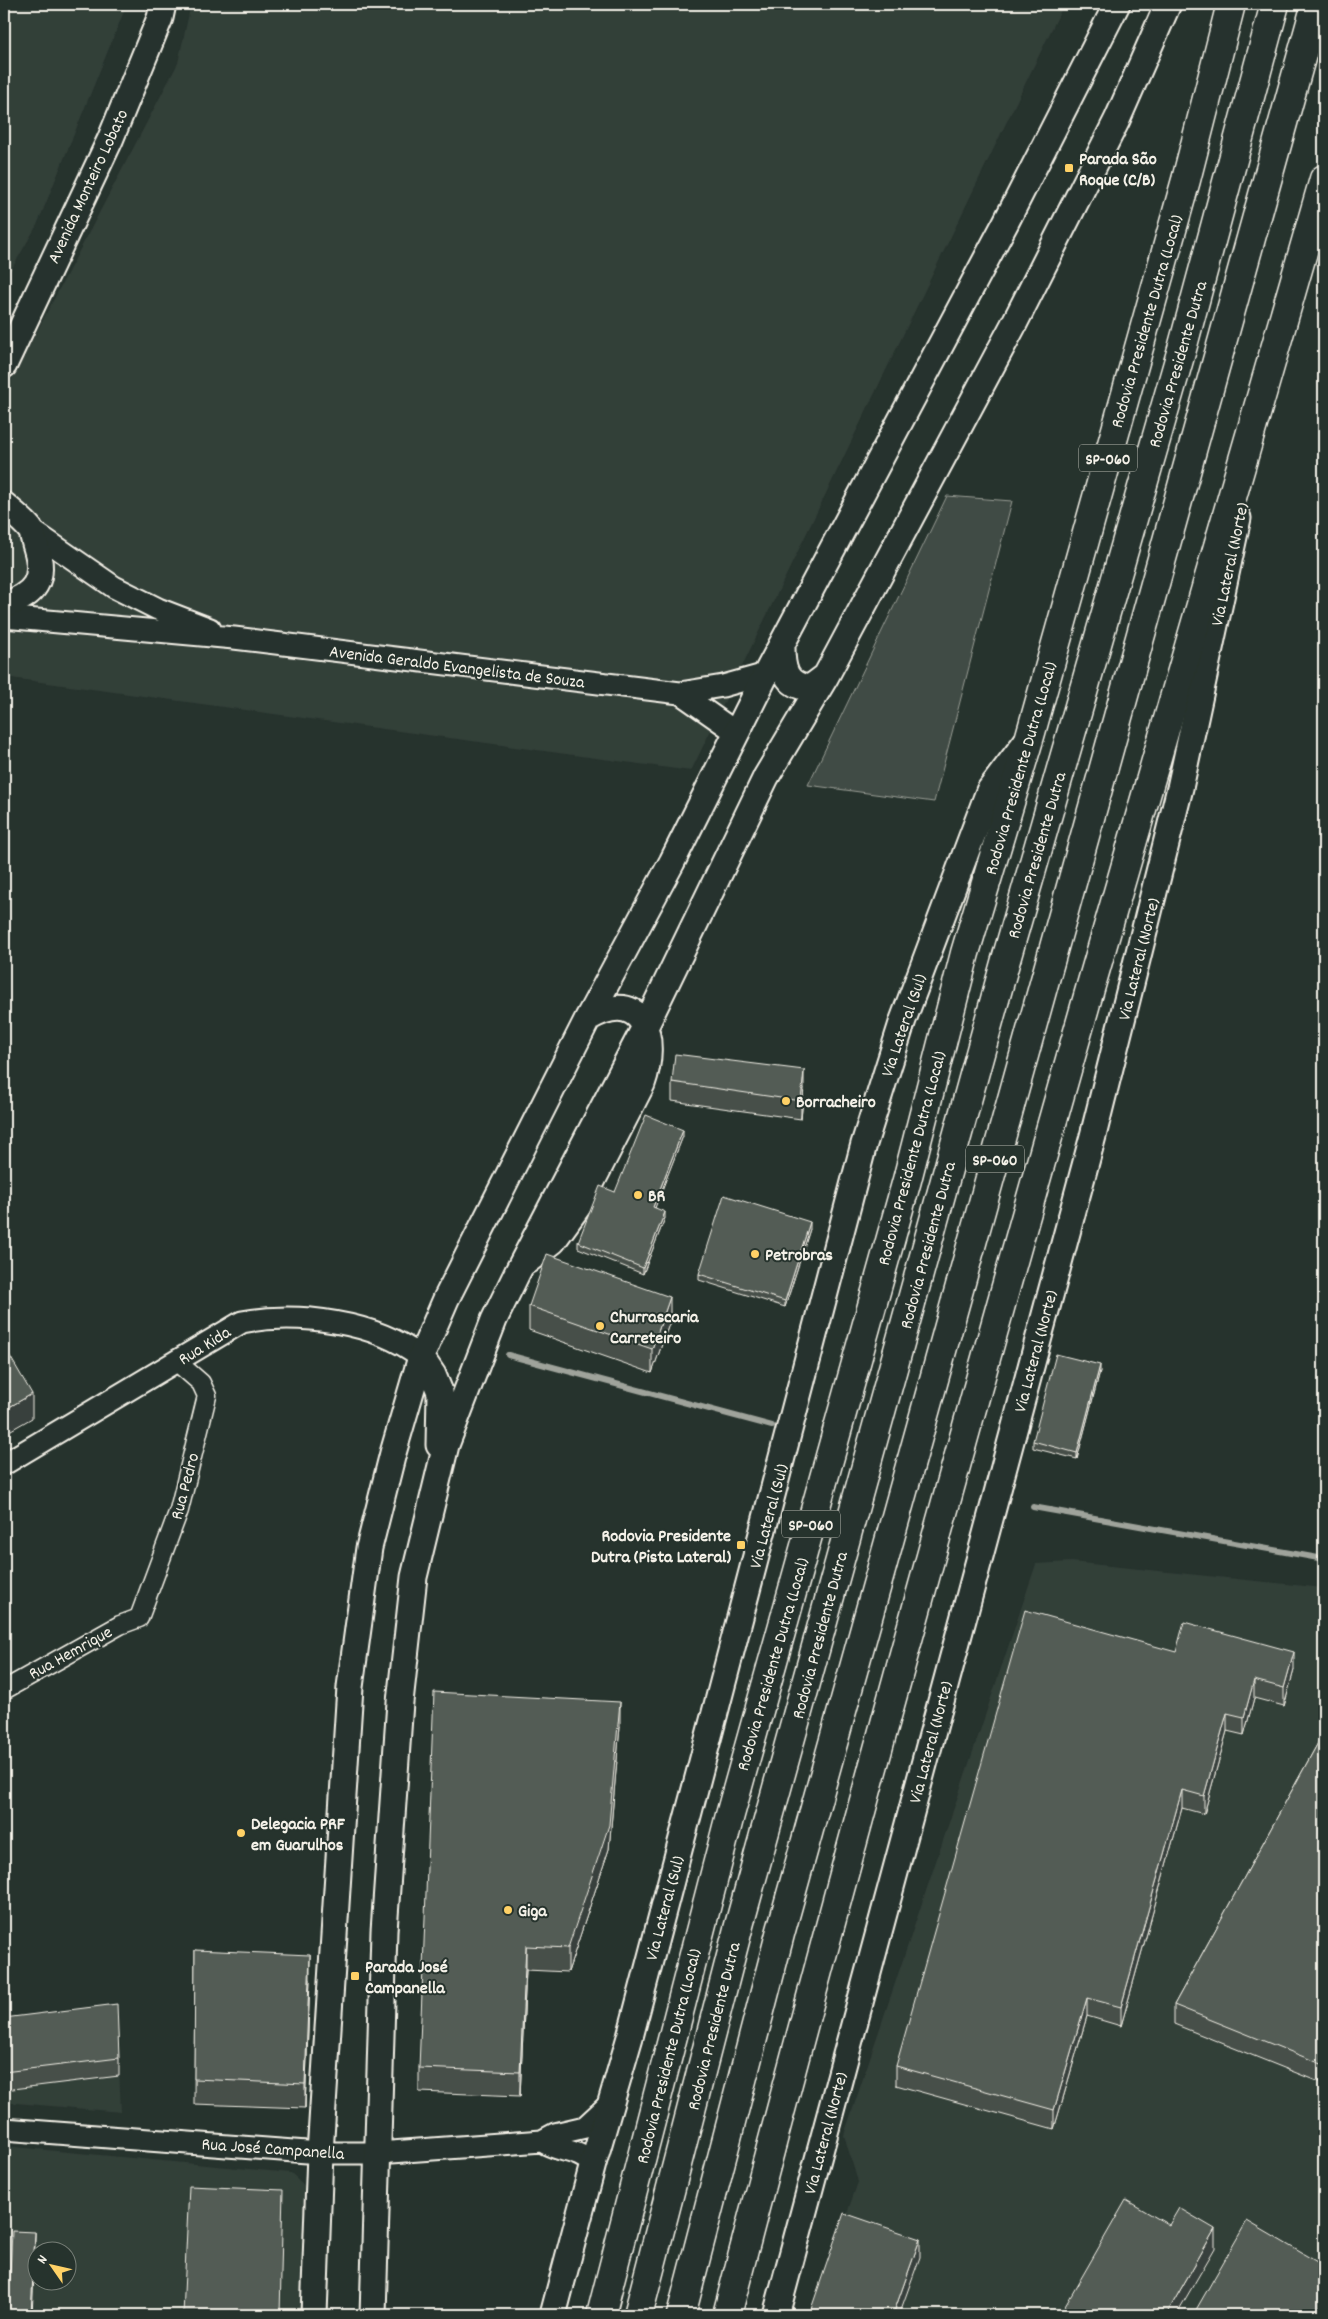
<svg xmlns="http://www.w3.org/2000/svg" width="1328" height="2319" font-family="Dekko,sans-serif">
<style>
.built{fill:#333f39;fill-rule:evenodd}
.green{fill:#414b45;stroke:#9a9e96}
.lines{fill:none;stroke-linecap:round;stroke-linejoin:round}
.stream{stroke:#9fa39b;stroke-width:6}
.minor-casing{stroke:#f4f1e8;stroke-width:21}
.tertiary-casing{stroke:#f4f1e8;stroke-width:25}
.secondary-casing{stroke:#f4f1e8;stroke-width:29}
.motorway-casing{stroke:#f4f1e8;stroke-width:31}
.minor{stroke:#26332d;stroke-width:18}
.tertiary{stroke:#26332d;stroke-width:21}
.secondary{stroke:#26332d;stroke-width:25}
.motorway{stroke:#26332d;stroke-width:28}
.wall{fill:#474f49;stroke:#f4f1e8}
.shaded-wall{fill:#39403c;stroke:#f4f1e8}
.building{fill:#525c55;stroke:#f4f1e8}
.poi-dot{fill:#ffd166;stroke:#26332d;stroke-width:2}
.labels{text-anchor:middle;stroke-width:4;stroke-linejoin:round;paint-order:stroke}
.shield{fill:#26332d;stroke:#b6b8b0;stroke-width:1}
.shield-label{font-size:16px;font-weight:bold;fill:#f4f1e8}
.poi-label{font-size:18px;font-weight:bold;fill:#f4f1e8;stroke:#26332d;text-anchor:start}
.street-label{font-size:18px;fill:#f4f1e8;stroke:#26332d}
</style>
<rect width="100%" height="100%" fill="#26332d"/>
<filter id="ink" filterUnits="userSpaceOnUse"><feTurbulence type="fractalNoise" baseFrequency=".02" numOctaves="2"/><feDisplacementMap in="SourceGraphic" scale="10" xChannelSelector="R" yChannelSelector="G"/><feConvolveMatrix kernelMatrix="1 2 1 2 8 2 1 2 1" color-interpolation-filters="sRGB"/></filter>
<g filter="url(#ink)">
<path class="built" d="M4 4H127L37 225 4 282Z
M191 4H1064L691 771 4 677V394L178 63Z
M1071 1562 1324 1588V2315H811L858 2182 844 2135 1036 1564Z
M117 2022 121 2112 4 2102V2036Z
M4 2146 291 2173 306 2187 307 2198 302 2315H4ZM38 2252H68V2282H38Z"/>
<path class="green" d="M947 496 1012 501 934 802 808 785Z"/>
<g class="lines">
<path class="stream" d="M508 1355 772 1426
M1033 1507 1324 1559"/>
<g class="minor-casing">
<path id="minor" d="M4 1690 120 1625 139 1618 179 1510 207 1396 201 1383 177 1362"/>
</g>
<g class="tertiary-casing">
<path id="tertiary" d="M30 529 114 587 158 609 210 629
M4 617 234 638 680 693 723 686 766 674
M680 693 737 733
M4 1464 242 1322C298 1312 375 1321 421 1357
M4 2129 320 2153H378L542 2141 555 2134 585 2127 612 2102
M542 2141C560 2153 576 2148 593 2164"/>
</g>
<g class="secondary-casing">
<path id="secondary" d="M4 365 110 140 160 18 163 4
M4 505C12 512 23 520 30 529 33 533 34 542 36 547 46 580 35 595 4 605
M782 647C782 668 785 686 810 688L826 676
M527 1261 553 1241 582 1201 642 1084C658 1039 645 986 588 1018
M421 1357 433 1375 440 1392 439 1445
M314 2315 320 2153 350 1687 369 1548 393 1453 421 1357 446 1299 588 1018 672 862 766 674 1006 222 1117 4
M373 2315 384 1931 400 1702 414 1577 446 1445 494 1320 517 1273 646 1025 766 777 826 676 1013 326 1117 120 1168 4
M553 2315 593 2164 630 2037 864 1144 903 1020 989 791 1026 742
M776 2315 1093 1136 1180 788 1238 518"/>
</g>
<g class="motorway-casing">
<path id="motorway" d="M601 2315 730 1815 907 1180 965 953 1030 736 1186 180 1231 4
M638 2315 738 1929 1005 963 1182 349 1275 4
M681 2315 780 1934 1316 4
M727 2315C843 1869 966 1425 1092 982 1168 714 1249 447 1324 179"/>
</g>
<use href="#minor" class="minor"/>
<use href="#tertiary" class="tertiary"/>
<use href="#secondary" class="secondary"/>
<use href="#motorway" class="motorway"/>
</g>
<path class="wall" d="M672 1082 804 1088 801 1119 672 1101Z
M683 1136 655 1207 665 1218 643 1274 578 1248V1242L615 1192Z
M810 1229 785 1307 699 1280V1274Z
M529 1306 670 1321 652 1373 529 1330Z
M1100 1371 1077 1459 1033 1448V1441Z
M1176 1652 1294 1670 1284 1706 1254 1698 1244 1735 1227 1731 1204 1814 1182 1808 1121 2026 1087 2016 1054 2129 896 2085V2066Z
M620 1726 609 1849 568 1972 526 1970 520 2096 419 2092V2068Z
M1324 1732V2084L1174 2024V2005Z
M195 1950 310 1979 305 2108 194 2104Z
M4 2018 119 2058V2076L4 2090Z"/>
<path class="shaded-wall" d="M804 1070V1088L801 1119V1101Z
M683 1130V1136L653 1213V1207Z
M665 1212V1218L643 1274V1268Z
M810 1222V1229L785 1307V1301Z
M670 1297V1321L652 1373V1349Z
M6 1337V1361L4 1363V1339Z
M1100 1365V1371L1077 1459V1453Z
M32 1394V1418L4 1434V1410Z
M1294 1652V1670L1284 1706V1688Z
M1254 1680V1698L1244 1735V1717Z
M620 1702V1726L609 1849 568 1972V1948Z
M1227 1713V1731L1204 1814V1796Z
M1182 1790V1808L1121 2026V2007Z
M526 1946V1970L520 2096V2072Z
M310 1955V1979L305 2108V2084Z
M1087 1998V2016L1054 2129V2110Z
M1215 2229V2248L1176 2315H1166Z
M35 2232V2257L32 2315H31Z
M920 2239V2257L899 2315H893Z"/>
<path class="building" d="M675 1054 804 1070 801 1101 672 1082Z
M646 1115 683 1130 653 1207 665 1212 643 1268 578 1242 600 1186 615 1192Z
M724 1195 810 1222 785 1301 699 1274Z
M547 1254 670 1297 652 1349 529 1306Z
M4 1332 6 1337 4 1339Z
M4 1346 32 1394 4 1410Z
M1056 1354 1100 1365 1077 1453 1033 1441Z
M1025 1610 1176 1652 1184 1622 1294 1652 1284 1688 1254 1680 1244 1717 1227 1713 1204 1796 1182 1790 1121 2007 1087 1998 1054 2110 896 2066Z
M434 1692 620 1702 609 1825 568 1948 526 1946 520 2072 419 2068Z
M1324 1732V2065L1174 2005Z
M195 1950 310 1955 305 2084 194 2079Z
M117 2004 119 2058 4 2072V2018Z
M189 2186 283 2190 280 2315H183Z
M1126 2200 1169 2225 1179 2208 1215 2229 1166 2315H1060Z
M844 2213 920 2239 893 2315H809Z
M1247 2221 1324 2266V2315H1193Z
M12 2231 35 2232 31 2315H8Z"/>
</g>
<g class="poi-dot">
<rect x="1064" y="163" width="10" height="10" rx="2.5"/>
<circle cx="786" cy="1101" r="5"/>
<circle cx="638" cy="1195" r="5"/>
<circle cx="755" cy="1254" r="5"/>
<circle cx="600" cy="1326" r="5"/>
<rect x="736" y="1540" width="10" height="10" rx="2.5"/>
<circle cx="241" cy="1833" r="5"/>
<circle cx="508" cy="1910" r="5"/>
<rect x="350" y="1971" width="10" height="10" rx="2.5"/>
</g>
<g class="labels">
<g class="shield">
<rect x="1079" y="444.5" width="58" height="27" rx="4"/>
<rect x="966" y="1145.5" width="58" height="27" rx="4"/>
<rect x="782" y="1510.5" width="58" height="27" rx="4"/>
</g>
<g class="shield-label">
<text x="1108" y="464">SP-060</text>
<text x="995" y="1165">SP-060</text>
<text x="811" y="1530">SP-060</text>
</g>
<g class="poi-label">
<text x="1079" y="164">Parada São<tspan x="1079" dy="21">Roque (C/B)</tspan></text>
<text x="796" y="1107">Borracheiro</text>
<text x="648" y="1201">BR</text>
<text x="765" y="1260">Petrobras</text>
<text x="610" y="1322">Churrascaria<tspan x="610" dy="21">Carreteiro</tspan></text>
<text x="731" y="1541" text-anchor="end">Rodovia Presidente<tspan x="731" dy="21">Dutra (Pista Lateral)</tspan></text>
<text x="251" y="1829">Delegacia PRF<tspan x="251" dy="21">em Guarulhos</tspan></text>
<text x="518" y="1916">Giga</text>
<text x="365" y="1972">Parada José<tspan x="365" dy="21">Campanella</tspan></text>
</g>
<g class="street-label">
<text transform="translate(87 186) rotate(-65)" y="6">Avenida Monteiro Lobato</text>
<text transform="translate(1146 321) rotate(-74)" y="6">Rodovia Presidente Dutra (Local)</text>
<text transform="translate(1177 364) rotate(-74)" y="6">Rodovia Presidente Dutra</text>
<text transform="translate(1229 564) rotate(-78)" y="6">Via Lateral (Norte)</text>
<text transform="translate(457 666) rotate(7)" y="6">Avenida Geraldo Evangelista de Souza</text>
<text transform="translate(1020 768) rotate(-74)" y="6">Rodovia Presidente Dutra (Local)</text>
<text transform="translate(1036 855) rotate(-74)" y="6">Rodovia Presidente Dutra</text>
<text transform="translate(1138 959) rotate(-76)" y="6">Via Lateral (Norte)</text>
<text transform="translate(903 1025) rotate(-71)" y="6">Via Lateral (Sul)</text>
<text transform="translate(911 1158) rotate(-75)" y="6">Rodovia Presidente Dutra (Local)</text>
<text transform="translate(927 1245) rotate(-75)" y="6">Rodovia Presidente Dutra</text>
<text transform="translate(204 1345) rotate(-32)" y="6">Rua Kida</text>
<text transform="translate(1035 1351) rotate(-75)" y="6">Via Lateral (Norte)</text>
<text transform="translate(184 1486) rotate(-75)" y="6">Rua Pedro</text>
<text transform="translate(768 1516) rotate(-75)" y="6">Via Lateral (Sul)</text>
<text transform="translate(819 1635) rotate(-75)" y="6">Rodovia Presidente Dutra</text>
<text transform="translate(70 1652) rotate(-29)" y="6">Rua Hemrique</text>
<text transform="translate(772 1664) rotate(-74)" y="6">Rodovia Presidente Dutra (Local)</text>
<text transform="translate(930 1742) rotate(-75)" y="6">Via Lateral (Norte)</text>
<text transform="translate(664 1908) rotate(-75)" y="6">Via Lateral (Sul)</text>
<text transform="translate(713 2026) rotate(-76)" y="6">Rodovia Presidente Dutra</text>
<text transform="translate(668 2056) rotate(-76)" y="6">Rodovia Presidente Dutra (Local)</text>
<text transform="translate(825 2133) rotate(-75)" y="6">Via Lateral (Norte)</text>
<text transform="translate(273 2148) rotate(4)" y="6">Rua José Campanella</text>
</g>
</g>
<rect width="1328" height="2319" fill="none" stroke="#26332d" stroke-width="20"/>
<rect x="10" y="10" width="1308" height="2299" fill="none" stroke="#f4f1e8" stroke-width="2" filter="url(#ink)"/>
<g transform="translate(52 2266) rotate(304)"><circle r="24" fill="#26332d" stroke="#787f78"/>
<path d="M0-4L9 19L0 12L-9 19Z" fill="#ffd166"/>
<text y="-8" font-size="14" font-weight="bold" text-anchor="middle" fill="#f4f1e8">N</text>
</g>
</svg>
